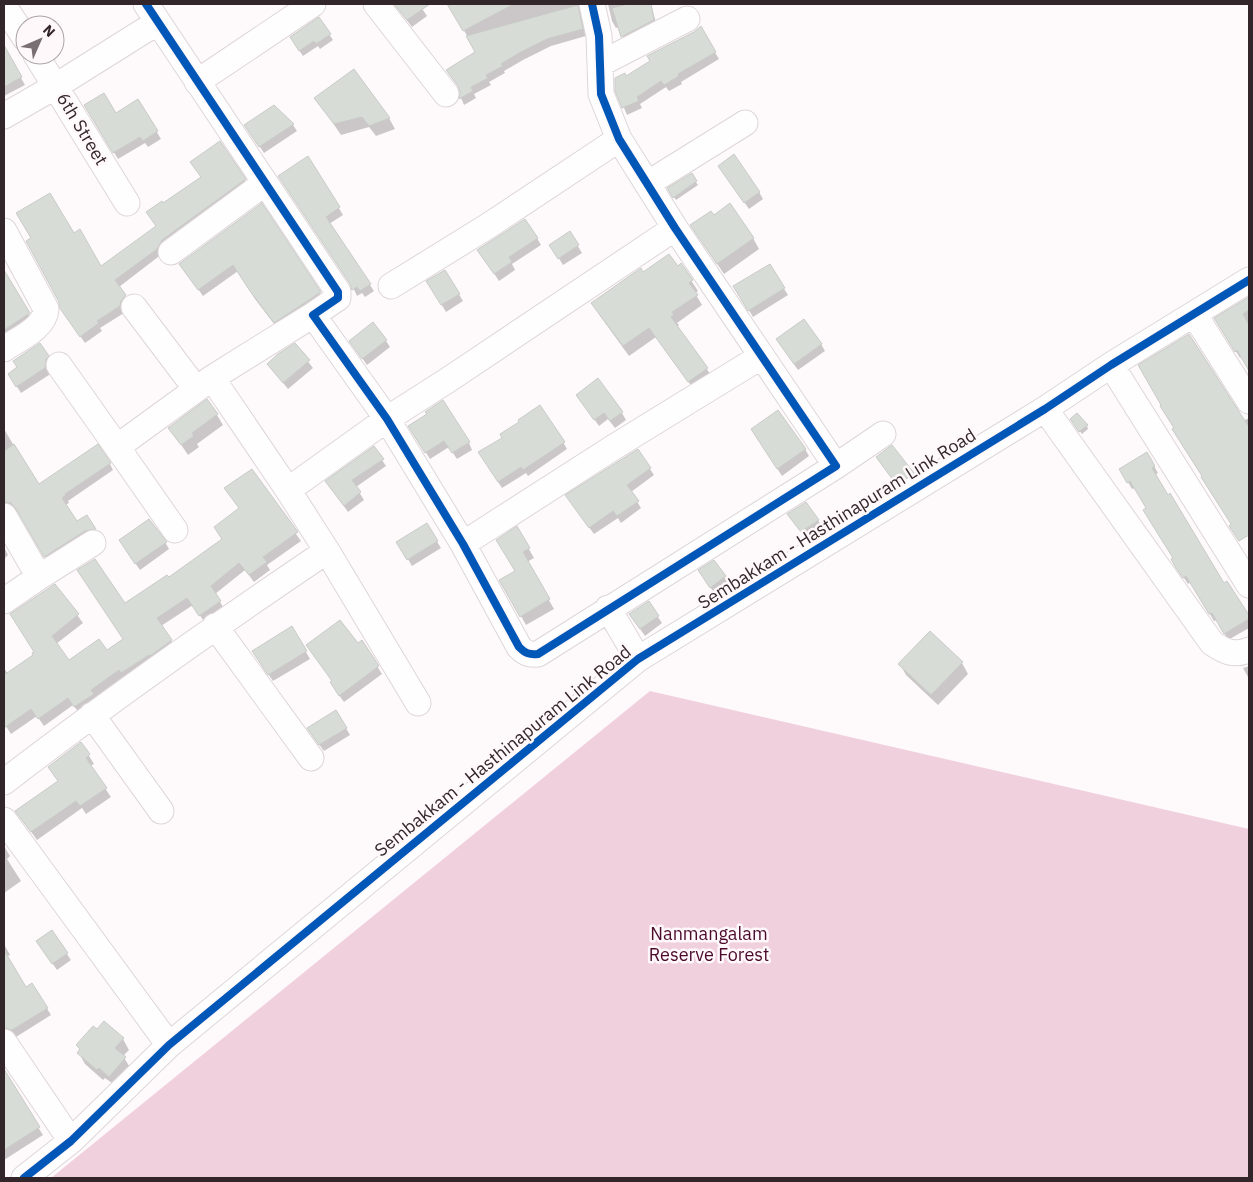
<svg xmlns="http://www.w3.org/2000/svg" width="1253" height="1182" font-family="'IBM Plex Sans',sans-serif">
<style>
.forest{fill:#f1d0dd}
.shadow{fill:#0003}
.building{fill:#d7ddd6;stroke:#c9cbc8}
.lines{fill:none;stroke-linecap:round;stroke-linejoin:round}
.minor-casing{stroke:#ded6d9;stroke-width:27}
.minor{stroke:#fffefe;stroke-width:25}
.cycleway-casing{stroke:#fff8fa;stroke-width:11}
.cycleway{stroke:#0057b8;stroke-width:8}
.labels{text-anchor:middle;stroke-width:5;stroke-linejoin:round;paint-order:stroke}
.street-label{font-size:18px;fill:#32262a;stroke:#fff8fa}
.park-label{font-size:18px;fill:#4b0a2c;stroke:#fff8fa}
</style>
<rect width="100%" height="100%" fill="#fef9fb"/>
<path class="forest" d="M650 691 1249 829V1178H51Z"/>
<path class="shadow" d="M394 4H419L427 16 412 27Z
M453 4H584L581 8V15L586 36 551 46 523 60 504 71 505 73 489 82 491 85 474 94 476 98 464 105 461 98 460 89 447 70 477 52 449 6Z
M608 4H651L657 27 626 43 619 27 616 28 612 21Z
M319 19 333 40 320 49 318 46 303 56 294 43Z
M700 28 719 59 681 82 682 84 669 91 666 87 640 104 642 108 627 115 617 91 626 78Z
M7 53 25 85 4 96V55Z
M316 98 389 118 395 129 376 136 369 127 341 135Z
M138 101 161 139 148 147 145 143 118 159 86 106 116 114Z
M274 107 293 125 297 131 264 153 250 132Z
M220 143 249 187 119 287 129 303 124 313 100 328 102 331 85 343 65 314 73 235 101 268 157 227 163 205 202 178Z
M308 157 343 215 329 224 374 291 365 297 362 293 357 296 352 285 284 184Z
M724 173 759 192 763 199 749 209Z
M691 175 698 185 676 200 669 189Z
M261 205 324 300 278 329 255 299 238 271 203 296 185 271Z
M714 217 753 238 759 249 724 274 698 236Z
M570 233 582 253 563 265 555 252Z
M537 238 541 245 512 264 515 270 499 281 483 257Z
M681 265 698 291 695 293 702 305 677 323 679 325 677 327 713 378 695 391 656 337 629 356 598 313Z
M769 265 788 295 753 317 735 287Z
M445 271 463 301 446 312 428 282Z
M4 273 33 322 4 340Z
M1249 298V369L1242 356 1240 358 1216 319Z
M386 341 390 347 367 365 355 348Z
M40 344 52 364 49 367V375L21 393 9 374 19 368Z
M821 344 825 351 798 370 782 347Z
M295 345 313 368 288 389 268 364Z
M582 402 622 413 626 420 615 428 608 419 599 426Z
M217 415 223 425 197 444 199 447 188 455 170 428Z
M1249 418V514L1232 524 1177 436 1243 421Z
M1073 422 1087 426 1088 429 1082 434Z
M410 427 469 443 472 450 457 459 449 447 430 459Z
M4 429 38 486 110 464 113 470 68 501 69 503 65 505 76 523 86 517 98 536 49 563 22 516 17 511 9 508 4 510Z
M563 442 567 449 528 476 526 473 502 488 484 460Z
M805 449 809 456 782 476 767 453Z
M638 451 654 475 631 492 641 508 621 523 618 518 594 534 571 503Z
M1147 454 1158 473 1155 475 1224 584 1227 583 1249 617V628L1228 640 1217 620 1214 621 1191 582 1188 584 1176 566 1174 559 1147 509 1135 488 1132 489 1120 469Z
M877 457 913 473 917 480 900 490Z
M382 460 386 466 356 487 364 500 348 512 331 488Z
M251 471 301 541 267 565 270 570 254 582 245 570 215 594 225 610 205 623 193 605 161 626 176 648 80 714 73 705 44 726 37 716 11 734 4 723V668L8 674 34 655 55 585 83 623 56 644 69 662 107 652 124 639 125 605 168 579 223 540 215 528 240 509Z
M818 520 822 527 806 538 793 521Z
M426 524 441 548 412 566 398 542Z
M517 528 534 558 527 562 554 609 526 625 501 580 516 571Z
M165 542 169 549 140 570 124 547Z
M4 547 8 555 4 559Z
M714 561 729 584 715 594 703 577Z
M630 614 658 617 662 623 645 636Z
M292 628 310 659 273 681 257 658Z
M362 642 382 674 344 702 335 690 358 645Z
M962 663 968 674 938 705 906 675 900 664Z
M1249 666V679L1243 668Z
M336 711 350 735 324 751 312 735Z
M81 743 94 764 90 766 111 797 86 814 82 808 37 840 17 812 59 782Z
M4 846 10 856 7 859 21 881 4 893Z
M52 932 71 960 57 970 42 948Z
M4 944 10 955 6 957 26 989 32 985 51 1015 16 1037 11 1035 4 1024Z
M123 1039 129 1050 123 1056 131 1069 116 1086 105 1078 103 1080 85 1064 79 1053 81 1051 77 1045Z
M4 1073 43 1135 4 1160Z"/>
<path class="building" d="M394 4H430L407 20Z
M447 4H514L463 31Z
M628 4H651L654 20 621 37 612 8Z
M578 5 583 29 547 39 519 53 501 64 503 66 486 75 488 78 471 87 473 91 459 99 460 92 458 86 446 70 475 52 466 36Z
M319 17 331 34 316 44 314 41 299 51 290 37Z
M701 26 716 52 678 74 679 76 664 85 661 81 637 97 639 101 622 108 615 91V78L625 73 626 76 650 61 647 56 694 32Z
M4 45 22 77 4 87Z
M354 69 390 118 369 126 362 117 334 124 314 98Z
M104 93 116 113 138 99 158 131 143 141 140 137 113 153 84 105Z
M274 105 294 124 259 147 244 125Z
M220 141 246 179 162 240 157 249 115 280 126 295 121 301 120 306 97 321 99 323 80 337 59 307V302L26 241 31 238 16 213 50 193 74 233 80 229 101 266 156 226 146 212 162 201 163 203 201 177 190 162Z
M734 154 760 192 744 203 718 166Z
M308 156 340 207 326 217 371 284 360 291 357 287 352 290 350 284 278 176Z
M692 173 697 181 673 198 667 188Z
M262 203 321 292 274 323 250 291 233 265 198 290 179 264Z
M730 203 754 238 717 264 690 225 711 211 714 215Z
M525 219 538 238 509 257 512 262 494 274 477 250Z
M570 231 579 245 558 259 549 245Z
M669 254 678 266 681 263 693 280 689 283 698 295 672 312 674 315 671 317 708 368 688 382 649 328 623 346 591 303 641 268 643 272Z
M770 264 785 288 748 311 733 286Z
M4 270 30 313 4 330Z
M445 270 460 294 441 305 426 281Z
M1249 297V310L1243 314 1249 325V371L1237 350 1235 352 1214 318Z
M804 319 822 344 794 364 776 339Z
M373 322 387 340 362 359 349 341Z
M1189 334 1249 427V535L1239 541 1229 526 1231 524 1201 477 1202 476 1172 429 1174 428 1160 406 1161 405 1138 365Z
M40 343 49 356 46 359 45 368 16 387 8 374 17 367 13 361Z
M295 343 310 360 283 383 267 364 278 354Z
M598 378 623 412 610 421 604 413 594 420 576 395Z
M207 399 218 414 192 433 194 436 181 445 168 428Z
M443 400 470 442 452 453 444 441 425 453 408 426 427 414 425 412Z
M540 405 565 442 523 470 521 467 498 482 478 452 502 438 500 434 519 422 518 420Z
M778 410 806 449 777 469 751 429Z
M1077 413 1088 425 1079 432 1070 419Z
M14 444 39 484 98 444 111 463 65 494 66 495 62 498 77 521 87 515 96 529 85 531 44 557 16 509 11 503 4 502V451Z
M892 445 914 473 896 484 876 457Z
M374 446 384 459 352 480 361 492 344 506 325 481Z
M638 449 651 468 627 485 639 501 617 516 613 511 589 528 565 495Z
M1147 452 1155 466 1152 468 1168 495 1170 493 1224 583 1227 581 1249 615V619L1224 634 1212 613 1209 614 1186 576 1183 578 1176 568 1171 559 1173 558 1143 510 1146 508 1130 481 1127 483 1119 469Z
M252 469 298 532 263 557 267 562 249 575 239 563 211 586 221 601 199 616 187 598 157 618 172 640 150 656 149 655 121 673 119 670 91 690 94 694 74 707 68 698 38 719 31 709 4 728V675L33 655 32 653 34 652 10 614 55 584 79 614 52 636 69 660 99 639 107 650 123 639 77 570 95 559 125 603 167 575 169 577 222 539 214 527 239 508 224 488Z
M806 502 819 520 801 532 787 514Z
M149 519 167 542 135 564 119 540Z
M427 523 438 541 407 560 396 542Z
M517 526 530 548 523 552 550 599 520 617 499 580 515 571 496 540Z
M714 560 726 576 710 588 698 570Z
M649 601 659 616 640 629 629 614Z
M340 620 358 643 362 640 379 666 339 696 330 682 332 681 306 645Z
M292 626 307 651 268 675 252 651Z
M930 631 963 662 931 695 898 664Z
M336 710 347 728 319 745 307 728Z
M81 742 90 754 86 758 107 788 80 806 76 801 31 832 15 811 58 781 48 767Z
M52 930 68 953 52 964 36 941Z
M4 950 26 987 32 983 48 1008 12 1030 4 1028Z
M104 1021 124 1038 115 1048 126 1057 109 1077 99 1068 97 1070 77 1053 80 1049 76 1045 93 1026 97 1029Z
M4 1069 40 1127 4 1150Z"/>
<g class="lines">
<g class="minor-casing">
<path id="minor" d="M146 4 338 292V298L313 315 387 419 463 544 519 647C525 653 529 655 538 654L836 466 675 228 619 139 601 94 599 36 592 4
M376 4 446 94
M4 6 25 38
M36 55 127 203
M600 64 687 19
M197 82 313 4
M4 116 56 86 158 22
M647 184 745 123
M4 231 46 309C45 328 18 339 4 349
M171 252 265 183
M391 286 488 226 619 139
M134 307 196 389
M1194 314 1249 401
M59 365 117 447
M1111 365 1249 585
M212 378 288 490 327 551 418 703
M1045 409 1212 643C1225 652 1234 656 1249 650
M836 466 883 434
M288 490 387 419 448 380 675 228
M4 516 39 577
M175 530 117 447 212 378 313 315
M463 544 614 447 762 356
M4 601 39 577 93 543
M608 608 638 659
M215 626 311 758
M92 715 161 811
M4 782C109 701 217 625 327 551
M4 820 169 1045
M4 1042 71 1141
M24 1178 71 1141 169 1045 638 659 1045 409 1111 365 1249 280"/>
</g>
<use href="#minor" class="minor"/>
<g class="cycleway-casing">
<path id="cycleway" d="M146 4 338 292V298L313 315 387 419 463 544 519 647C525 653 529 655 538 654L836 466 675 228 619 139 601 94 599 36 592 4
M24 1178 71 1141 169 1045 638 659 1045 409 1111 365 1249 280"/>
</g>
<use href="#cycleway" class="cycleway"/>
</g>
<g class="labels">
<g class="street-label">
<text transform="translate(82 129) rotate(59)" y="6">6th Street</text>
<text transform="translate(837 519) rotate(-32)" y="6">Sembakkam - Hasthinapuram Link Road</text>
<text transform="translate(503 751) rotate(-39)" y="6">Sembakkam - Hasthinapuram Link Road</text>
</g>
<g class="park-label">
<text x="709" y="940">Nanmangalam<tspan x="709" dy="21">Reserve Forest</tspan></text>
</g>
</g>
<rect width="1253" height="1182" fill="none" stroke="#32262a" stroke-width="10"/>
<g transform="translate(40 40) rotate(45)"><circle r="24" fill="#fff8fa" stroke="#ada4a7"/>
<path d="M0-4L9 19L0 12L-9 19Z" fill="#797073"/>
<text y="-8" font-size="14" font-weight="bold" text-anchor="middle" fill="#32262a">N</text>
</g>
</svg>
